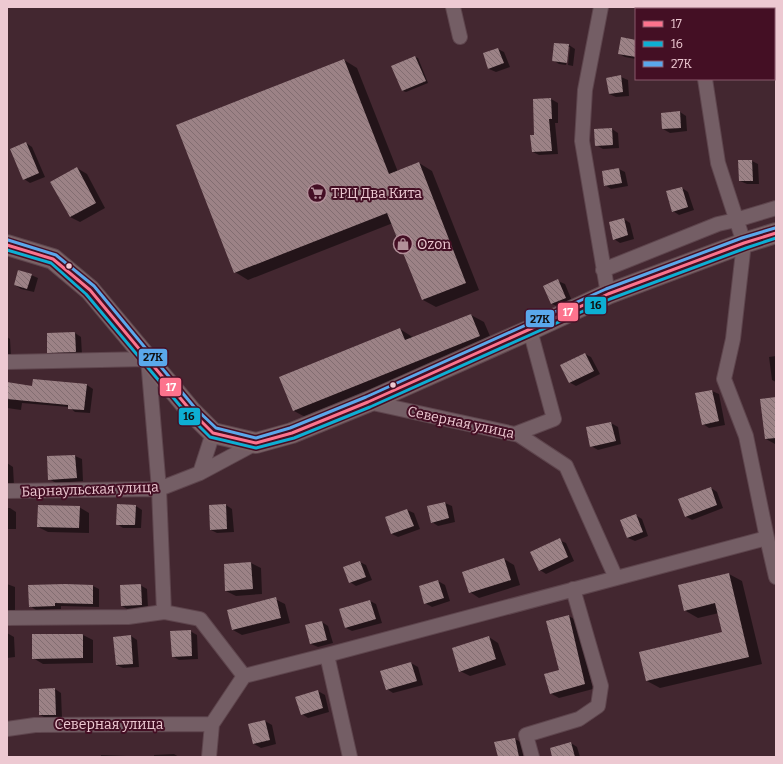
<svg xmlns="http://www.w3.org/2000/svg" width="783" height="764" font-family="Bitter,serif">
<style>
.shadow{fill:#0007}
.building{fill:url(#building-back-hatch)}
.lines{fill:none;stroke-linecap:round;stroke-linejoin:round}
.street-casing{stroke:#5e454d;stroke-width:16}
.secondary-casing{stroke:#5e454d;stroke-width:22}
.street{stroke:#745e65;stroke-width:14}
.secondary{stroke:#796266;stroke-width:20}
.bus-1-casing{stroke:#440f24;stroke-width:6}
.bus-2-casing{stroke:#440f24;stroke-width:6}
.bus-3-casing{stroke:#440f24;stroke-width:6}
.bus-1{stroke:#fc738d;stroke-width:3}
.bus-2{stroke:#0dafd3;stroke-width:3}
.bus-3{stroke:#5aa8eb;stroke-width:3}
.bus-dot{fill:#edc9d2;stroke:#440f24;stroke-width:1.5}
.labels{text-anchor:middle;stroke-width:4;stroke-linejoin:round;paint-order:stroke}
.poi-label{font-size:14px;fill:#edc9d2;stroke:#440f24;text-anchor:start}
.street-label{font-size:14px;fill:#edc9d2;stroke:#440f24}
.line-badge{stroke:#440f24;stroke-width:1.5}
.badge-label{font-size:11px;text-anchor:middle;font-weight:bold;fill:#fff}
.pale-badge-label{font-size:11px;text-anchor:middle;font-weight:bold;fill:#111}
</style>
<defs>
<pattern id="building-back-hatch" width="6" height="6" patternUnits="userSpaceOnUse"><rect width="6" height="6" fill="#9c8286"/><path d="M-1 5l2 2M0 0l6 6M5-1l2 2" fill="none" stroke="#826d71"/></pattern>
</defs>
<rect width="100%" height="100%" fill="#432730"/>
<path class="shadow" d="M729 7H749V9H731Z
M636 41V59L625 57 619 54Z
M569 45 575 49 573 66 568 65 570 47H568L566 65 559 64 553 60Z
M498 49 504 52 510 67 496 72 489 69 484 54Z
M415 57 418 58 428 83 406 92 403 91Z
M344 60 357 68 398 172 419 163 432 171 479 290 436 307 423 300 393 223 248 280 235 272Z
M621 77 628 80 629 96 616 97 609 94 608 78Z
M551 99 558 103V123H555L558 154 539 155 533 152 535 135 534 100Z
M680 112 686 116 687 131 670 133 663 129Z
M612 129 618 133 619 148 603 149 596 145Z
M26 143 32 147 45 177 30 183 24 179Z
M752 161 758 164 759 184H747L740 181Z
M77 168 87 174 105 208 80 222 70 217Z
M619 169 625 172 628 186 611 189 605 185Z
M682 188 688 192 694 210 679 215 673 211Z
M624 219 630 223 634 239 620 243 614 239Z
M31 275 38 278 34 292 21 289 15 285Z
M558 281 565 284 572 301 559 307 552 304 545 287Z
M471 315 484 322 493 343 307 418 294 411 400 329 414 338Z
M75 333 81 337 82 355 55 356 48 352Z
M7 337 10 339 11 357 7 358Z
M585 354 591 357 600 374 576 386 569 382Z
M776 356V382L772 380 769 357Z
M7 383 33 387 87 385 93 389 90 413 75 412 69 407 22 403 21 410 7 408Z
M712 391 719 394 725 425 709 428 703 424 696 394Z
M776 398V444H775L766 439Z
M611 423 618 427 621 444 598 450 591 446Z
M75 456 82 459 83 481 56 483 49 479 48 457Z
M7 463 13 467 14 485H7Z
M711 488 717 492 723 508 692 520 685 516Z
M445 503 452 506 455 522 438 526 432 522Z
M226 505 232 509 234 532 217 533 211 530Z
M136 506 142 510 141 528H123L117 524Z
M79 507 89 513V533L48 532 38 527Z
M7 508H10L16 512V529H7Z
M407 510 414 513 420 529 398 537 392 534 386 518Z
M635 515 642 519 648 536 635 541 628 538 621 520Z
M559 540 566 543 574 561 546 574 540 570Z
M504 559 514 565 520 585 479 598 470 592Z
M360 562 366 565 372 580 356 586 350 582Z
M251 563 261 568 262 594 236 596 226 591Z
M729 574 742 581 762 664 660 688 647 681 724 633 719 613 698 618 684 610Z
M438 581 445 585 450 601 432 607 425 603 420 586Z
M7 584 15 587V611L7 610Z
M65 585 93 586 99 589V607L61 606V609L36 610 30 606Z
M140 585 147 589 148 608 129 610 122 606Z
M275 599 285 604 290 623 242 635 233 630Z
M370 601 376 604 382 623 352 631 346 628Z
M569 616 577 621 593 689 559 698 550 693 560 671Z
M322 622 328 626 333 643 318 647 311 644Z
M190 631 197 635 198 659 179 660 172 656Z
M7 633 14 637 15 657 7 658Z
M83 635 93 640V663L43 664 33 658Z
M131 636 137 640 139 667 123 668 116 665Z
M489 637 498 643 506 665 470 676 460 671Z
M411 663 418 667 423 685 393 693 387 689Z
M55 689 61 693 62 718H46L40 715V690Z
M318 691 325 695 329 712 308 718 302 714Z
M265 721 272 725 276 744 261 748 254 744 249 725Z
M515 739 521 742 524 757H499Z
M571 743 577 747 580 757H553Z
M174 754 179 757H154V755Z
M101 755 126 756 128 757H101Z"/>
<path class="building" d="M621 37 636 40V57L618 54Z
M554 43 569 44 567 63 552 61Z
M498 48 504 63 488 69 483 53Z
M415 56 426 81 402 91 391 66Z
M344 59 389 174 419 162 466 283 422 300 387 213 234 273 176 125Z
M621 75 623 92 609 94 606 78Z
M551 98 552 119H549L552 151 532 152 530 135H534L533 99Z
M680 111 681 128 662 129 661 113Z
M612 128 613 145 595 146 594 129Z
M26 142 39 173 23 180 10 149Z
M738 160H752L753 181H739Z
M77 167 96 203 70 217 50 182Z
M619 168 622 183 604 186 602 171Z
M682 187 688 207 672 212 666 191Z
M624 218 628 235 613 240 609 222Z
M18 270 32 274 27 289 14 285Z
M558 279 566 298 551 304 543 286Z
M471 314 480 336 293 411 279 377 400 328 405 340Z
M75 332 76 352 47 353V333Z
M585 353 594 371 569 383 560 365Z
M33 379 87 384 84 410 68 409V405L7 399V382L32 386Z
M712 390 719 421 702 425 695 393Z
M776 397V438L765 439 760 399Z
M611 422 616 441 590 447 586 427Z
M75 455 77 478 48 480 47 456Z
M711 487 717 505 685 517 678 499Z
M445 502 449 518 431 523 427 506Z
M117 504 136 505 135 525H116Z
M226 504 227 529 210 530 209 505Z
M38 505 80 506 79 528 37 527Z
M407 509 414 526 391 534 385 517Z
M636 514 643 532 627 538 620 520Z
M560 538 568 557 539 571 530 552Z
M504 558 511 580 469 593 462 572Z
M360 561 366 577 349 583 343 567Z
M251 562 253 589 225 591 224 564Z
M729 573 749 657 646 681 639 652 722 632 715 603 684 611 678 585Z
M438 580 444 598 424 604 419 586Z
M65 584 93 585V604L55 603V606L29 607 28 585Z
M141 584 142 605 121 606 120 585Z
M276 597 281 618 232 630 227 610Z
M370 600 376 619 345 628 339 609Z
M569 615 585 684 550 694 544 674 559 670 546 621Z
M322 621 327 640 310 644 305 625Z
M191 630 192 656 172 657 170 631Z
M32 634H83V658L32 659Z
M131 635 133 664 116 665 113 637Z
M489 636 496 659 459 672 452 648Z
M411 662 417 681 386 690 380 671Z
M55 688 56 715H39V689Z
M318 690 323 708 301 715 295 697Z
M265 720 270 740 253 744 248 724Z
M515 738 519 757H498L494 742Z
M571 742 575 757H552L550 748Z"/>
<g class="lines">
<g class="street-casing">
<path id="street" d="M453 7 460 37
M601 7 585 90 582 141 608 294
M700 7V9
M603 270 718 224 736 220 776 208
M7 362 148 359 159 489 164 612 200 619 244 676 212 724 209 757
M368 402 519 435 566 466 616 578
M515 434 554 419 530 330
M200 473 256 443
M7 491 159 489 200 473 213 433
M767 538 776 577
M7 618 128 617 164 612
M327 655 350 757
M244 676 327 655 767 538 746 436 724 379 733 339 744 243 718 163 705 79
M7 729 35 725 212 724
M532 757 526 735 579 719 598 706 601 686 573 589"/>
</g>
<g class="secondary-casing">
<path id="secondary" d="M7 245 53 259 90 290 191 411 213 433 256 443 292 433 368 402 530 330 608 294 744 243 776 233"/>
</g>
<use href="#street" class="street"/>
<use href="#secondary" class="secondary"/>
<g class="bus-1-casing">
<path id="bus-1" d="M7 245 53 259 90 290 191 411 213 433 256 443 292 433 368 402 608 294 744 243 776 233"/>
</g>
<g class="bus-2-casing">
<path id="bus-2" d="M7 250 51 263 86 294 187 414 210 437 256 448 294 438 370 407 610 299 746 248 776 238"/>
</g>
<g class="bus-3-casing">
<path id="bus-3" d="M8 240 56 255 94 286 195 408 216 428 256 438 290 428 366 397 606 289 742 238 775 228"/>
</g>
<use href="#bus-1" class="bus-1"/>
<use href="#bus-2" class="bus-2"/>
<use href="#bus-3" class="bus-3"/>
</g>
<defs>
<g id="supermarket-ring" transform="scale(1)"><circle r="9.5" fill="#440f24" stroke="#b29099" stroke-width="1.5"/><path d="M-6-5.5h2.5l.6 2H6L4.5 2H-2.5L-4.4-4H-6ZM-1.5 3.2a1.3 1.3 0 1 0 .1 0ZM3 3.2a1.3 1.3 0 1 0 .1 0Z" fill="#b29099"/></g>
<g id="shop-ring" transform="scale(1)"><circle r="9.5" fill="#440f24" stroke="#b29099" stroke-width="1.5"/><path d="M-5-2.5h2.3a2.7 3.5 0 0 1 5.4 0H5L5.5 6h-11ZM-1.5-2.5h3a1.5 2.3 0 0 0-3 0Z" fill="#b29099"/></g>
</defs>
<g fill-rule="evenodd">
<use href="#supermarket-ring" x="317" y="193"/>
<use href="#shop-ring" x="403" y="244"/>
</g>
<g class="bus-dot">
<circle cx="69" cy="266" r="3.5"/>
<circle cx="393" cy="385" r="3.5"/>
</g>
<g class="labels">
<g class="poi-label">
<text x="331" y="198">ТРЦ Два Кита</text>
<text x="417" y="249">Ozon</text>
</g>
<g class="street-label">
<text transform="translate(461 422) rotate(12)" y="5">Северная улица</text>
<text transform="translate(90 489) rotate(-2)" y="5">Барнаульская улица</text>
<text x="109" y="729">Северная улица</text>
</g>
</g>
<g class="line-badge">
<rect x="584" y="296" width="23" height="19" rx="4" fill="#0dafd3"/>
<rect x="557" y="302" width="22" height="20" rx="4" fill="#fc738d"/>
<rect x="525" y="309" width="30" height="19" rx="4" fill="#5aa8eb"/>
<rect x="138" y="348" width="30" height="19" rx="4" fill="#5aa8eb"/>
<rect x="159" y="377" width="23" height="20" rx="4" fill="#fc738d"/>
<rect x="178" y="407" width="23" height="19" rx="4" fill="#0dafd3"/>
</g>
<g class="badge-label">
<text x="568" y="316">17</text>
<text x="171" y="391">17</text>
</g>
<g class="pale-badge-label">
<text x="596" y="309">16</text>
<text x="540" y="323">27К</text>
<text x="153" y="361">27К</text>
<text x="189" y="420">16</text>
</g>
<rect width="783" height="764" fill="none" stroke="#edc9d2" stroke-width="16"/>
<rect x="635" y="8" width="140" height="72" fill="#440f24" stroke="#88596a"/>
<rect x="643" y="21" width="20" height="6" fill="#fc738d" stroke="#88596a"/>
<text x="671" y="28" font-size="12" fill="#edc9d2">17</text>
<rect x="643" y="41" width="20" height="6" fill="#0dafd3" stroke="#88596a"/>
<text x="671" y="48" font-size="12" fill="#edc9d2">16</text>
<rect x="643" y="61" width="20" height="6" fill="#5aa8eb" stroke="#88596a"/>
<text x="671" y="68" font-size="12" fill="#edc9d2">27К</text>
</svg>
